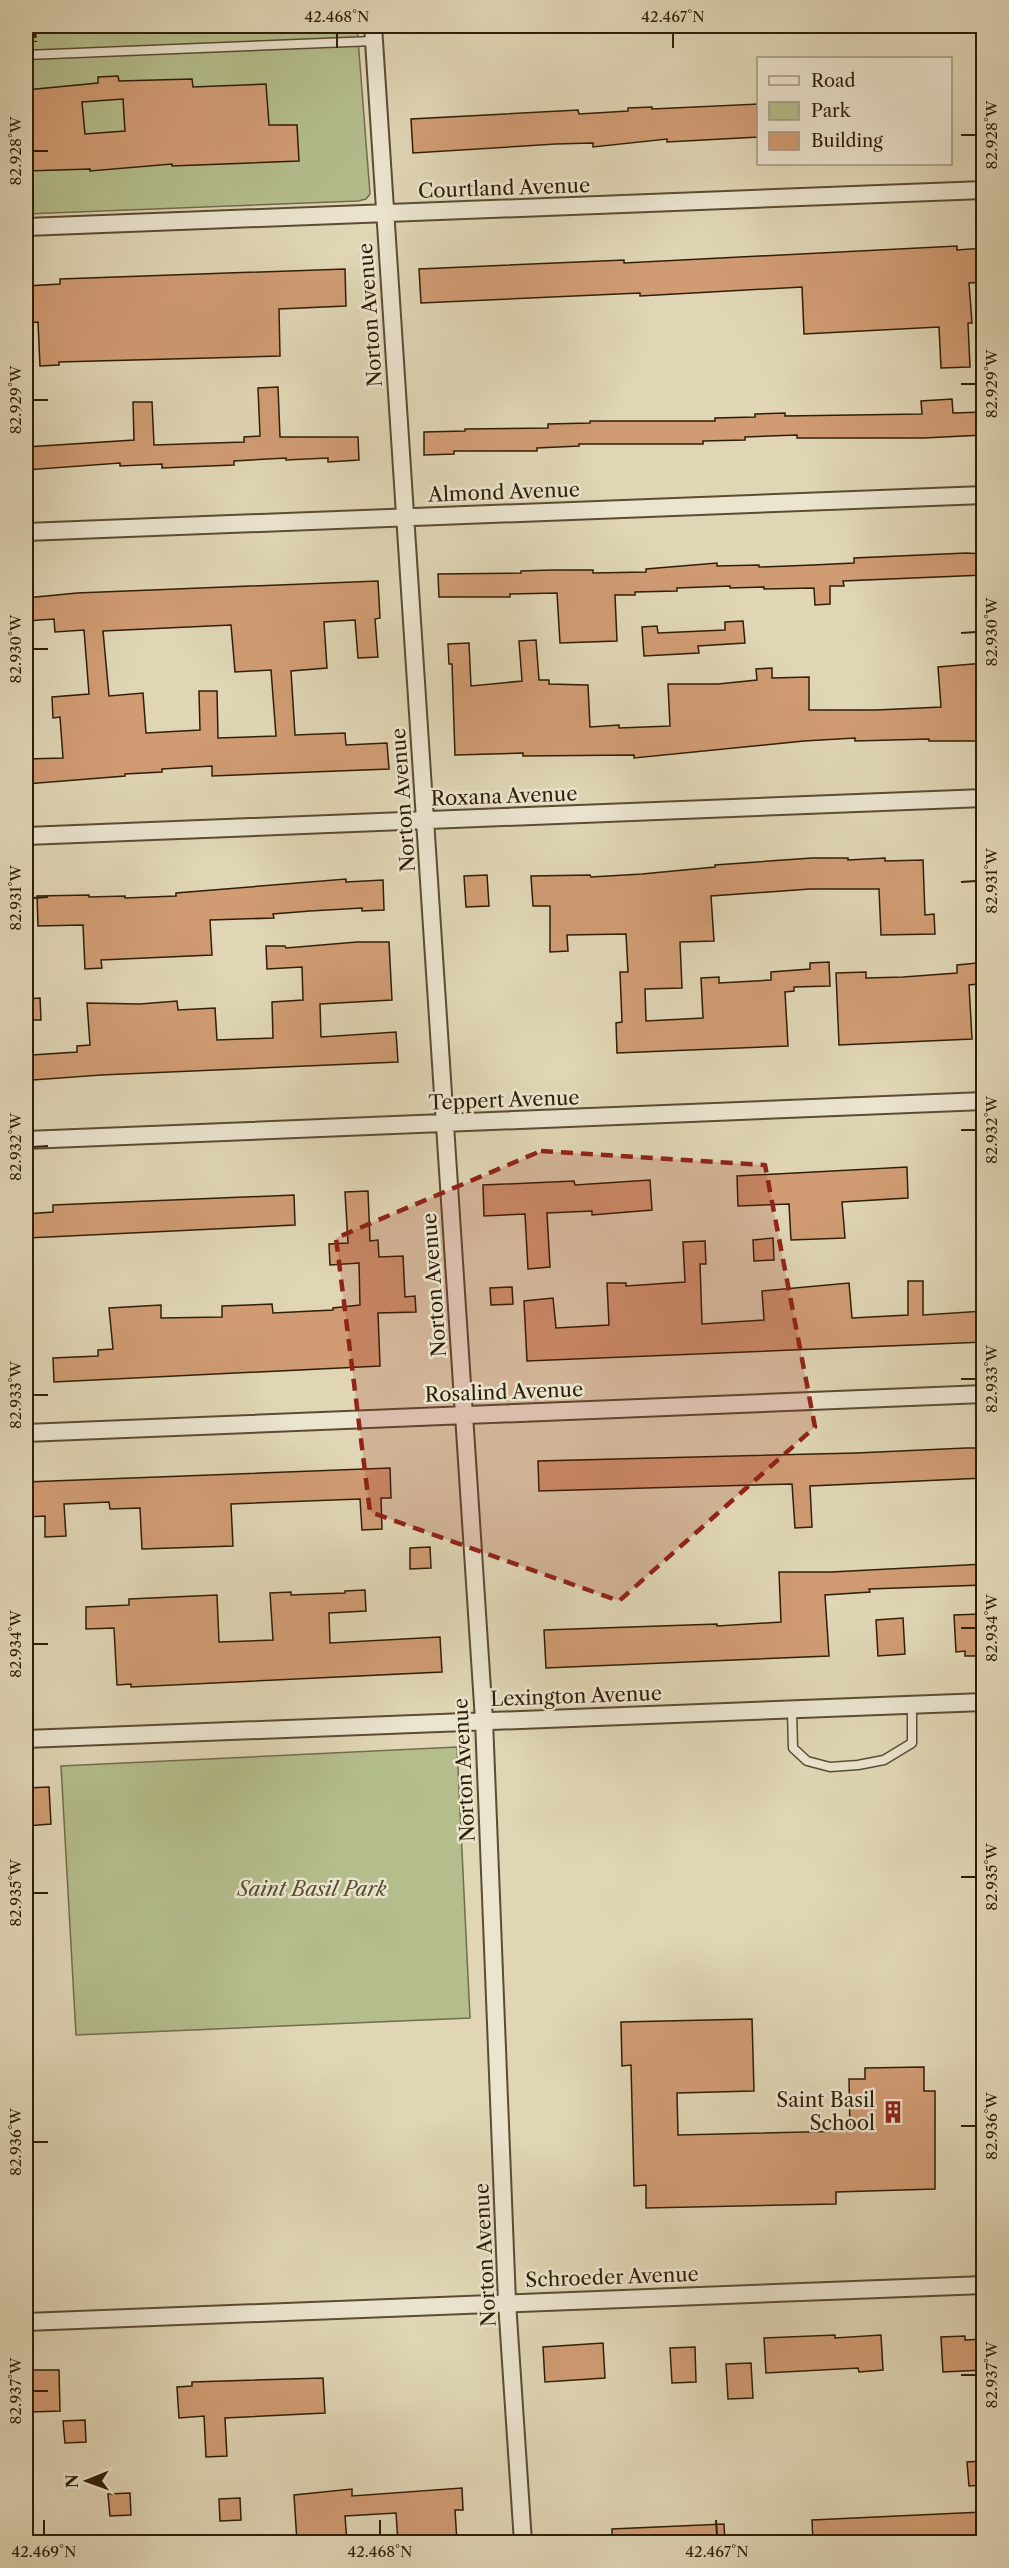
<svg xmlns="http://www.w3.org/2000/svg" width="1009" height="2568" font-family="'Libre Caslon Text',serif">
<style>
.green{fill:#b4bd8c;stroke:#726e49;stroke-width:1.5}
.building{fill:#d19c74;stroke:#2f1e06;stroke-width:1.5;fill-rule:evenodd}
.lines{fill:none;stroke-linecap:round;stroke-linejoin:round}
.service-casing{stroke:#5b4c32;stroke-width:11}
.minor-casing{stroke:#5b4c32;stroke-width:20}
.path{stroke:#2f1e06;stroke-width:4;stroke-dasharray:4.5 3;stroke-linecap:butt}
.service{stroke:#ebe4cf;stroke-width:8}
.minor{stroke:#ebe4cf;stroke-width:16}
.marked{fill:#8f2418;fill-opacity:0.2;stroke:#8f2418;stroke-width:4.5;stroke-dasharray:12 8;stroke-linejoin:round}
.ticks{fill:none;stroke:#2f1e06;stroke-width:2}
.labels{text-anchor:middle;stroke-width:5;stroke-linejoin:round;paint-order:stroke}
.street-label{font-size:20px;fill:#2f1e06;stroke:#ebe4cf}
.park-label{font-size:20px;font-style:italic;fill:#574e2e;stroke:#ebe4cf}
.poi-label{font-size:20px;fill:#2f1e06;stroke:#ebe4cf;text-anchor:end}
.neatline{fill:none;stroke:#2f1e06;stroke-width:2}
.ticks-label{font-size:15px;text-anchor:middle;fill:#2f1e06}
</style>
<rect width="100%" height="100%" fill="#e0d6b5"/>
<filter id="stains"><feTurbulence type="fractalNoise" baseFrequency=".00333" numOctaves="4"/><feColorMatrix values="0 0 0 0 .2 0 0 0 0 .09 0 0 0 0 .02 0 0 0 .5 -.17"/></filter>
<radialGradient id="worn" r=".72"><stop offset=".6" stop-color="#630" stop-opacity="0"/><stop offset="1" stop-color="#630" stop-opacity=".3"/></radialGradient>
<path class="green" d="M26 26H357L370 194 366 199 358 201 26 214Z
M457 1747 470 2018 76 2035 61 1766Z"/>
<path class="building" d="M118 76 119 81 192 79 193 87 266 84 269 125H297L299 161 172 166V164L90 171V169L26 171V90L98 83V77ZM123 99 125 131 85 134 82 102Z
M759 104V137L667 142V139L593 147V143L556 144 413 153 411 119 578 110 579 114 628 111V108L652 107V109Z
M957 246V250L984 248V282L969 283 972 323H968L970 367 941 368 939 327 804 334 802 287 640 296V293L421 303 419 269 624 260V263Z
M345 269 346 306 279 309 280 356 59 362V365L40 366 38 322 26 323V286L60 284V279Z
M278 387 280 437H358L359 460 328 462V458L286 460V458L234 461V465L162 468V464L120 466V463L26 470V447L134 440 133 402H152L154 445 244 442V437L260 436 258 388Z
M952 399 953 413 984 412V435L923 438H797V435L745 437V440L703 441V444H579V446L537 448V451H454V454L424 455V432L465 431V429L548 428V424L590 423V421H715V418L755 417V414L785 413V416L922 414 921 401Z
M966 553 984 554V575L843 581 844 586H830V604L815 605 814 588 764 589V587L730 588V586L677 588V591L635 592V595H615L617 641 560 643 557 593 510 594V597H439L438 574 521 573V571L551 570H593V573L646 572V569L717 563V566L759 565V567L813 565 854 563V558Z
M378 581 380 618 375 619 378 657 358 658 355 620 324 622 327 668 291 671 295 735 345 733 346 745 387 743 389 769 212 776V766L162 769V772L125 774V776L26 784V759L63 758 60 717 53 718 52 697 89 694 84 630 55 632 54 619 26 621V598L77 593ZM231 625 235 672 271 670 276 736 218 738 217 691H199L200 730 146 733 143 693 109 696 103 631Z
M743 621 745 643 698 646 699 653 644 656 642 627 657 626 658 633 725 630V622Z
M536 640 539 680H549V684L588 685 590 727 619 725V728L670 726 668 684H718L757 680 756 669 772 668V678L809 677V710H876L941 707 938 667 984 663V741H929V739L855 741V738L804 741 634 758V755L523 756V753L455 755 452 664H449L448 644 469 643 471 686 522 681 519 641Z
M812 858H848V860L885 858V861L923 860 925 915 934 914 935 934 881 935 879 889H810L711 896 714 941 680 942 682 988 645 989 646 1021 703 1018 701 978 719 977V983L771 980V972L810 969V963L829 962 830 986 794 987V991L785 992 788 1046 617 1053 616 1023 622 1022 620 972H628L626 934 567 935 568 951 550 952V906H533L531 876 590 875 591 877 642 874 715 867V865Z
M487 875 489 906 466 907 464 876Z
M346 879V882L383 880 384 910 362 911V908L310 911 273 914 274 918 210 920 212 955 101 960 102 968 85 969 83 925 38 926 37 896 89 895V897L125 896V898L176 896V893Z
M357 942H389L392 1000 320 1004 321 1037 396 1032 398 1062 101 1075 33 1080 32 1055 77 1052V1046L90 1045 87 1003 140 1004 177 1001 178 1010 215 1008 217 1040 273 1038 272 1002 303 1000 302 967 267 969 266 946H285L286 948Z
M977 963 978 984 969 985 972 1039 839 1045 836 973 866 972V978L903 977 957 973V965Z
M40 998 41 1020H26V999Z
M907 1167 908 1198 842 1202 845 1238 791 1240 789 1204 738 1206 737 1176Z
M650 1180 652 1210 592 1215V1211L547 1213 550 1267 528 1269 525 1214 484 1216 483 1185 574 1181 575 1185Z
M368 1191 370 1241 378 1240 379 1257 403 1256 405 1297 415 1296 416 1312 378 1313 380 1366 54 1382 53 1358 98 1356V1350L113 1349 109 1308 161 1305V1318L222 1317V1306L272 1304 273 1313 333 1310V1308L360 1305 359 1263 330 1265 329 1244 348 1243 345 1192Z
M294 1195 295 1225 28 1238 26 1214 53 1212V1205Z
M773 1238 774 1260 754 1261 753 1240Z
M705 1241 706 1264H700L702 1324 764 1320 762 1291 849 1283 852 1318 908 1315V1281H923V1315L984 1311V1342L527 1361 524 1301 553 1298 556 1328 609 1325 607 1283H626V1286L685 1282 683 1242Z
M512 1287 513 1304 491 1305 490 1288Z
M966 1448H984V1478L810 1486 812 1527 795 1528 792 1484 539 1491 538 1461 856 1453Z
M390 1468 391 1498H381L382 1529 362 1530 360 1499 231 1504 233 1546 142 1549 140 1508 110 1509 109 1502 64 1504 66 1536 45 1537V1516L26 1517V1482Z
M430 1547 431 1568 410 1569V1548Z
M984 1564V1585L869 1589 870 1592 825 1595 829 1656 546 1668 544 1630 717 1624V1626L781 1622 779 1572H831Z
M365 1590 366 1611 329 1613 330 1643 440 1637 442 1672 131 1687V1684L117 1685 114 1628 86 1629V1607L129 1605V1599L217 1595 219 1642 273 1640 270 1593 291 1592V1595L345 1593V1591Z
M981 1614 983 1656H965V1651L956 1652 954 1615Z
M903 1618 905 1654 878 1656 876 1620Z
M49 1787 51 1824 26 1826V1788Z
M752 2019 754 2091 677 2093 678 2135 850 2131 849 2079H865V2068L924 2067V2091H935V2189L836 2192V2204L646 2208V2185L634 2186 631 2065 622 2066 621 2022Z
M835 2335V2338L881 2335 883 2370 859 2372 858 2368 766 2373 764 2338Z
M965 2336V2340L984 2339V2370L943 2372 941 2337Z
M603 2343 605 2378 545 2382 543 2347Z
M695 2347 696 2382 672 2383 670 2348Z
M751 2363 753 2398 728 2399 726 2364Z
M30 2370H59L60 2411 31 2412Z
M323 2378 325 2413 225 2418 227 2456 206 2457 204 2416 179 2418 177 2387 192 2386V2382Z
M85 2420 86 2442 65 2443 63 2421Z
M984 2461V2485L969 2486 967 2462Z
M462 2488 463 2510H455L457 2542H398L396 2513 345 2516 347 2542H297L294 2495 352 2489V2496Z
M130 2493 131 2515 110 2516 108 2494Z
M240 2498 241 2520 220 2521 219 2499Z
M982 2512 984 2542H813L812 2520Z
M724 2524 725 2542H612V2529Z"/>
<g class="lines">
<g class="service-casing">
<path id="service" d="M945 26V28
M26 55 374 41
M792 1711 793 1748 807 1761 830 1767 858 1765 884 1760 912 1743V1705"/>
</g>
<g class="minor-casing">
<path id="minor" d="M373 26 484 1720 507 2302 523 2542
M26 227 984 190
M26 532 984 495
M26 836 984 798
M26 1140 984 1101
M26 1433 984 1394
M26 1739 984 1702
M26 2322 984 2285"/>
</g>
<path class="path" d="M34 26 35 42"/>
<use href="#service" class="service"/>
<use href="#minor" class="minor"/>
</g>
<path class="marked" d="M541 1151 765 1165 815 1427 619 1601 370 1512 336 1238Z"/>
<path class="ticks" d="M337 33V48M673 33V48M961 135H976M33 151H48M961 384H976M33 400H48M961 633 976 632M33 649H48M961 882 976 881M33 898 48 897M961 1130H976M33 1147 48 1146M961 1379H976M33 1395H48M961 1628H976M33 1644H48M961 1877H976M33 1893H48M961 2126H976M33 2142H48M961 2375H976M33 2391H48M44 2520V2535M380 2520V2535M716 2520 717 2535"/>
<defs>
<g id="building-bare" transform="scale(1.8)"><path d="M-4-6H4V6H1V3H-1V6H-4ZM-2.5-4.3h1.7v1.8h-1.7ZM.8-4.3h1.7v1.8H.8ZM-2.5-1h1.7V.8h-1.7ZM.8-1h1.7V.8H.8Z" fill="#8f2418" stroke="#ebe4cf" stroke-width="2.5" paint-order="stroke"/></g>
</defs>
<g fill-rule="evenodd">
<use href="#building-bare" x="893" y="2112"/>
</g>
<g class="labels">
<g class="street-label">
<text transform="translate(504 188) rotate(-2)" y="7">Courtland Avenue</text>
<text transform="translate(370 315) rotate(-94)" y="7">Norton Avenue</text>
<text transform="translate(504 492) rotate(-2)" y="7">Almond Avenue</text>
<text transform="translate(504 796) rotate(-2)" y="7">Roxana Avenue</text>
<text transform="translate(403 800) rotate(-94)" y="7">Norton Avenue</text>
<text transform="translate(504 1100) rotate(-2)" y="7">Teppert Avenue</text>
<text transform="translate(434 1285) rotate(-94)" y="7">Norton Avenue</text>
<text transform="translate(504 1392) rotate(-2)" y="7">Rosalind Avenue</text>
<text transform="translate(576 1696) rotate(-2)" y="7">Lexington Avenue</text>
<text transform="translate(464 1770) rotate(-93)" y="7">Norton Avenue</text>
<text transform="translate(485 2255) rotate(-93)" y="7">Norton Avenue</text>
<text transform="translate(612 2277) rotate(-2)" y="7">Schroeder Avenue</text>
</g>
<g class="park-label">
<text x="312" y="1896">Saint Basil Park</text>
</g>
<g class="poi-label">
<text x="875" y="2107">Saint Basil<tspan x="875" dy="23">School</tspan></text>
</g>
</g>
<rect width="1009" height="2568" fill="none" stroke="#e0d6b5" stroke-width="66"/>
<rect x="757" y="57" width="195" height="108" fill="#ebe4cf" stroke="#a0957f" stroke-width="1.5"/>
<rect x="769" y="76" width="30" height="9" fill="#ebe4cf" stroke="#a0957f" stroke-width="1.5"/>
<text x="811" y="87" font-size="18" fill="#2f1e06">Road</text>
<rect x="769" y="102" width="30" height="18" fill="#b4bd8c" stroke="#a0957f" stroke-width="1.5"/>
<text x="811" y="117" font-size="18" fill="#2f1e06">Park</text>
<rect x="769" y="132" width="30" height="18" fill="#d19c74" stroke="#a0957f" stroke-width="1.5"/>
<text x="811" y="147" font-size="18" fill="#2f1e06">Building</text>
<g transform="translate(87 2481) rotate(269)" stroke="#ebe4cf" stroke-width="4.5" paint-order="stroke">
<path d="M0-4.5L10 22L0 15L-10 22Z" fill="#2f1e06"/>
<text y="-9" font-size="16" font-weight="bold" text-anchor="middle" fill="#2f1e06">N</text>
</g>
<rect x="33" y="33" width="943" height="2502" class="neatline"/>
<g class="ticks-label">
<text x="337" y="22">42.468°N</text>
<text x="673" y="22">42.467°N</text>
<text transform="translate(992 135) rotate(-90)" y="5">82.928°W</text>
<text transform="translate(16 151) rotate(-90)" y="5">82.928°W</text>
<text transform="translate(992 384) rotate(-90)" y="5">82.929°W</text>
<text transform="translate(16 400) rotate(-90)" y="5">82.929°W</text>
<text transform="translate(992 632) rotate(-90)" y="5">82.930°W</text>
<text transform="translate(16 649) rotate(-90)" y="5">82.930°W</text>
<text transform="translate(992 881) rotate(-90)" y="5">82.931°W</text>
<text transform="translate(16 898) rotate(-90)" y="5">82.931°W</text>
<text transform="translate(992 1130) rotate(-90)" y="5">82.932°W</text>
<text transform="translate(16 1147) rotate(-90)" y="5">82.932°W</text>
<text transform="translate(992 1379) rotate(-90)" y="5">82.933°W</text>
<text transform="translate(16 1395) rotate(-90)" y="5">82.933°W</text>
<text transform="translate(992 1628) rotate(-90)" y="5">82.934°W</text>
<text transform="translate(16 1644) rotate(-90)" y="5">82.934°W</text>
<text transform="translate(992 1877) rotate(-90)" y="5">82.935°W</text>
<text transform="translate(16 1893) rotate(-90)" y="5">82.935°W</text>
<text transform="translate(992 2126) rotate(-90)" y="5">82.936°W</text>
<text transform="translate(16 2142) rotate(-90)" y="5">82.936°W</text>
<text transform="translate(992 2375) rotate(-90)" y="5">82.937°W</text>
<text transform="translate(16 2391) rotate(-90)" y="5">82.937°W</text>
<text x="44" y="2557">42.469°N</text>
<text x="380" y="2557">42.468°N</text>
<text x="717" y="2557">42.467°N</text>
</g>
<rect width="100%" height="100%" filter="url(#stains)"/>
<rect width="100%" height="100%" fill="url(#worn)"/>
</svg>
